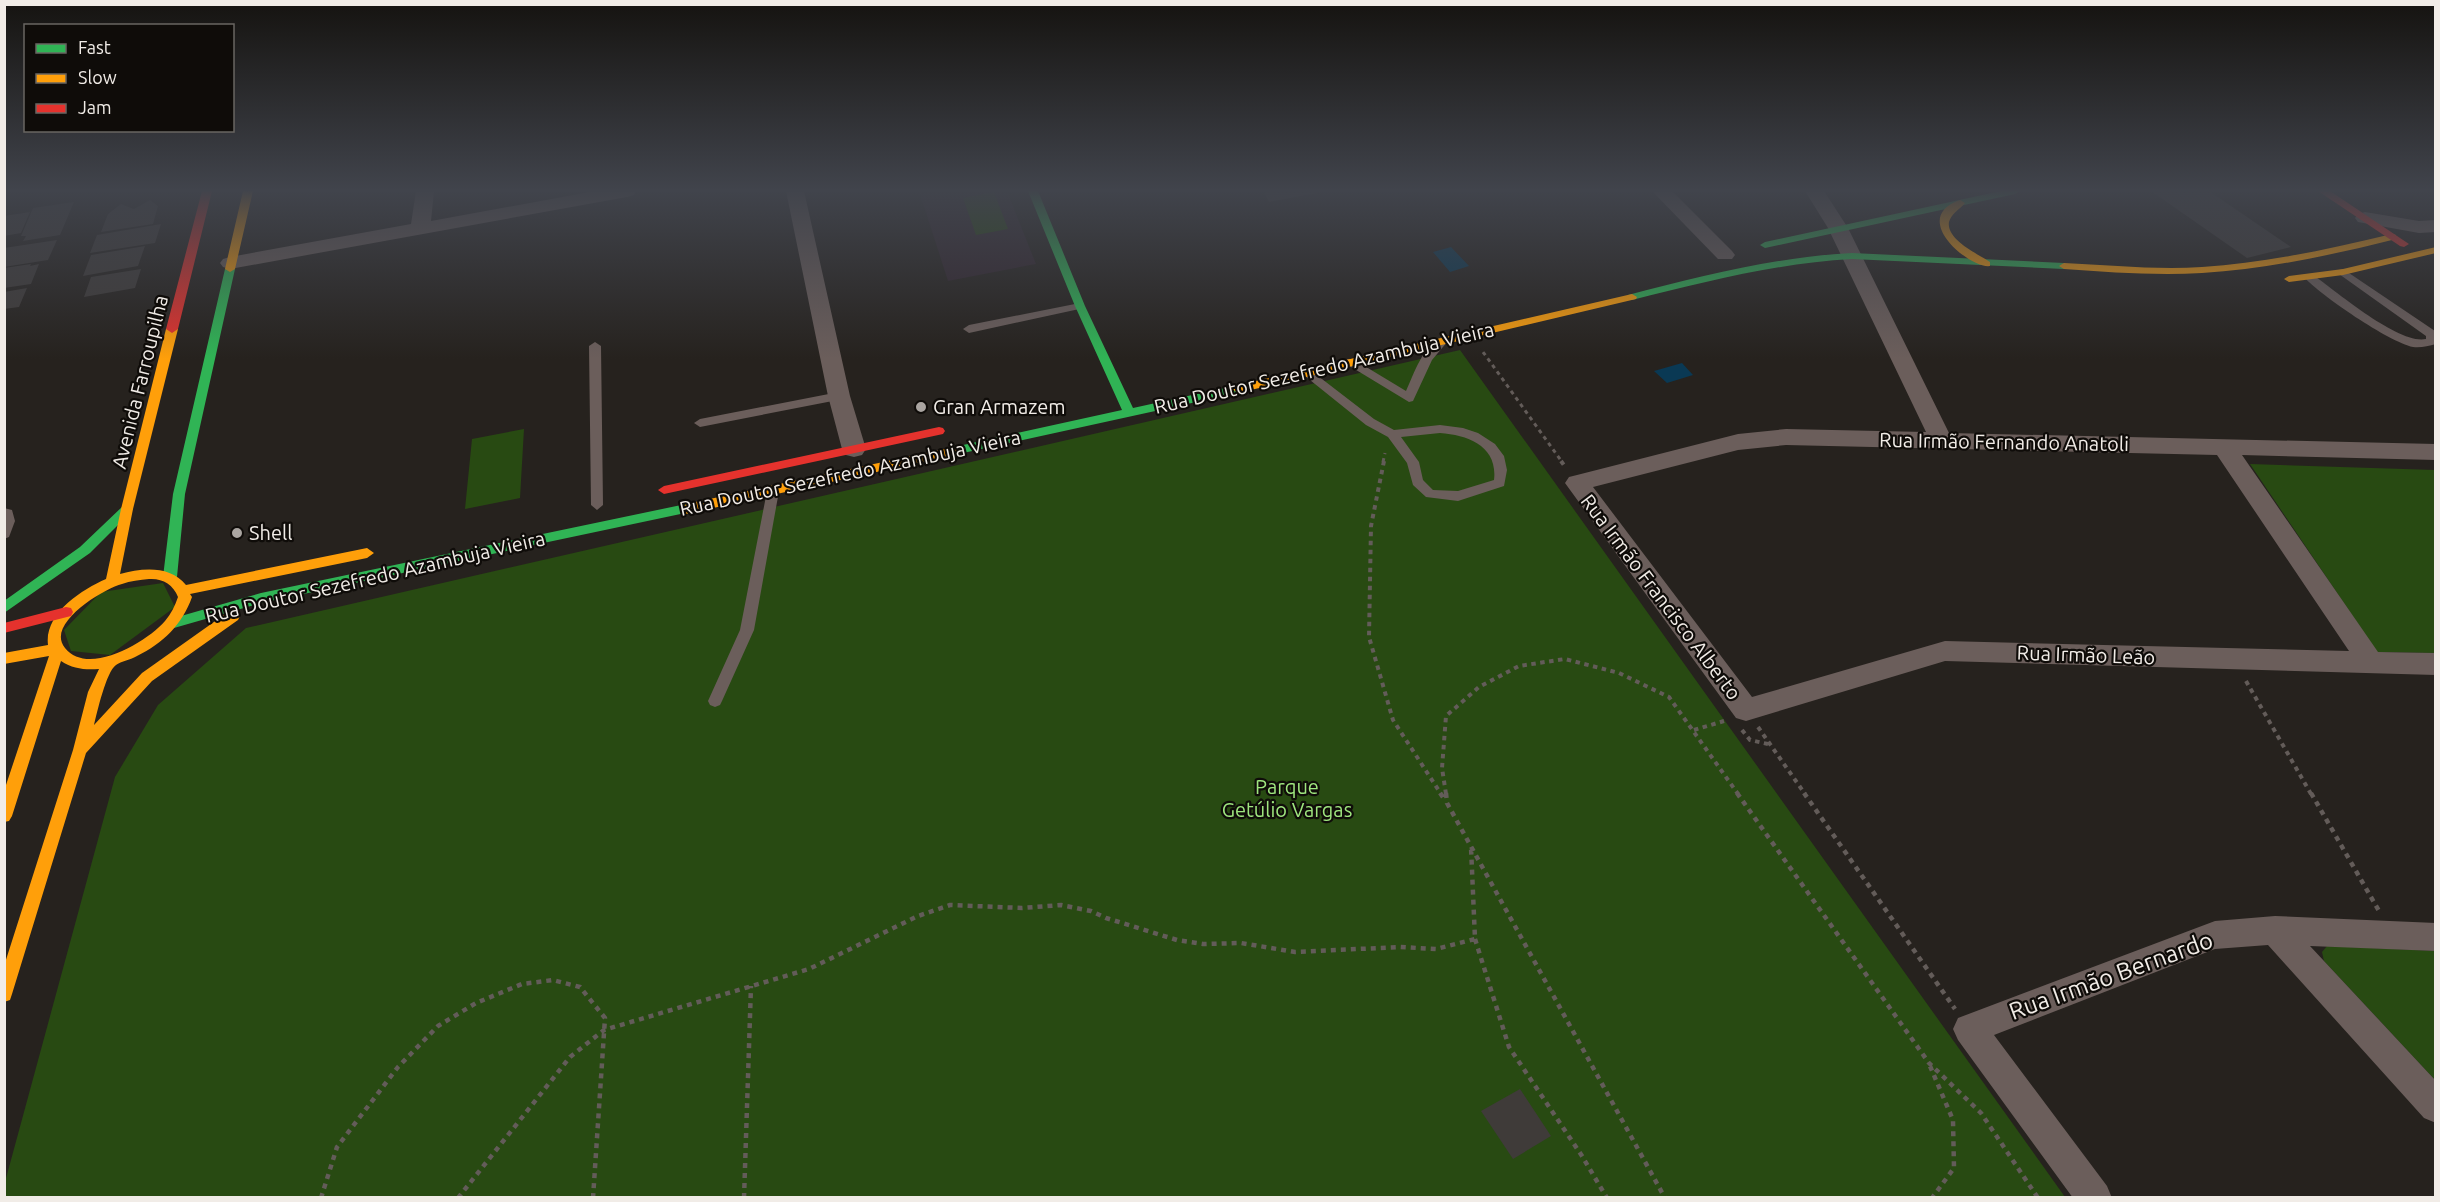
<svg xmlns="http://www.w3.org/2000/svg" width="2440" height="1202" font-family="Ubuntu,sans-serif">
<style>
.education{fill:#32252e}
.green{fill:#284a12}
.water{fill:#0a3954}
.building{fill:#3f3b39}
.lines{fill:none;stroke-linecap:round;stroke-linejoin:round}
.path-far2{stroke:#635c59;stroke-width:3;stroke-dasharray:4 4;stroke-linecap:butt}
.path-far1{stroke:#635c59;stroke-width:4;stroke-dasharray:4.5 4.5;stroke-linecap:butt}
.path{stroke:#635c59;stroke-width:4.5;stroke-dasharray:5 5;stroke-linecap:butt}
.lane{fill:#6b5e5b;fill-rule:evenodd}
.street{fill:#6b5e5b;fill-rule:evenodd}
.fast{fill:#30b455;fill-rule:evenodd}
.slow{fill:#ff9f0a;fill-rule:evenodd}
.jam{fill:#e5322d;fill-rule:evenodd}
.poi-dot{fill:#aaa5a1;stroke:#0f0c09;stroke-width:2}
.labels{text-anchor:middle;stroke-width:4.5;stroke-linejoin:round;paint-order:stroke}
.street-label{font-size:20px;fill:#f1ece7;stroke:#0f0c09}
.poi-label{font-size:20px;fill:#f1ece7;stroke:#0f0c09;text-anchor:start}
.park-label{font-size:20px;fill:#9fe67f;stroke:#0f0c09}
.near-street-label{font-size:24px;fill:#f1ece7;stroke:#0f0c09}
</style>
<rect width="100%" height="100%" fill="#26221e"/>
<path class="education" d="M919 191H1007L1036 264 948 281Z"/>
<path class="green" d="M994 192 1008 229 976 235 963 198Z
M1460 350 2065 1197 5 1198V1182L115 777 158 705 246 628Z
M524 429 520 498 465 509 472 439Z
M2250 464 2435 470V653L2377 652Z
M163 583 175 607 110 655 71 651 64 630 101 592Z
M2327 946 2435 951V1080L2324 961 2322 952Z"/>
<path class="water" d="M1451 247 1469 266 1450 272 1433 252Z
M1682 363 1693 375 1667 383 1654 371Z"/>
<path class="building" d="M1263 191H1315L1317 193 1269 202Z
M2151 191H2209L2291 247 2247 258Z
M150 200 158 206 153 224 101 232 108 214 121 204 134 209Z
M74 202 60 235 23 241 26 236H21L33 208Z
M30 212 21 233 4 236V216Z
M161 224 155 243 90 253 97 235Z
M57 240 48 260 4 267V248Z
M145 246 138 266 83 276 91 255Z
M31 264 30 266 39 264 31 284 4 288V268Z
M141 269 135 288 84 297 91 277Z
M27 288 19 307 4 309V292Z
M1520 1089 1551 1136 1513 1159 1481 1111Z"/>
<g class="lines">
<path class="path-far2" d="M1483 352 1562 462
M1383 462 1385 453"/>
<path class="path-far1" d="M1384 461 1371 526 1369 637 1393 720 1441 794
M1561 461 1566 468
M2246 681 2311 794
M1758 727 1805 794
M1694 730 1724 721
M1742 730 1750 740 1768 744
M1446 794 1442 768 1446 716 1479 687 1519 666 1565 659 1619 673 1669 697 1738 794"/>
<path class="path" d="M1440 793 1445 800
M1446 793 1447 803 1665 1198
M1737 793 1929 1063 1981 1113 2038 1198
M1804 793 1955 1009
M2311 793 2379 911
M1475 939 1509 1047 1582 1156 1607 1198
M1930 1066 1953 1120 1954 1168 1932 1198
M321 1198 337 1147 398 1067 438 1026 476 1003 522 984 553 980 580 987 605 1018 593 1198
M458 1198 570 1057 604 1030 809 969 918 916 950 905 1022 908 1061 905 1091 911 1106 918 1177 940 1203 944 1241 943 1295 952 1400 947 1436 949 1475 939 1471 847
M744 1198 751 986"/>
<path class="lane" d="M2343 269 2435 331 2436 344C2428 346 2421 348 2413 347 2389 342 2320 295 2304 277L2309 274 2313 275C2336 291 2399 345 2426 339V336L2339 274V270Z
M1080 303 1084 304V308L969 333 963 329 969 325Z
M1442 337 1448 341 1432 360 1413 401 1409 402 1343 362 1345 359H1353L1406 391C1414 374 1423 345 1442 337Z
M595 342 601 346 603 505 597 510 591 505 589 346Z
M1309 369 1374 419 1394 430 1440 425 1463 428 1478 433 1495 444 1504 456 1507 470 1504 486 1458 501 1426 497 1413 485 1407 463 1388 437 1366 425 1305 376 1303 373 1305 370ZM1440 433C1469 435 1498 447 1494 480L1458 491 1433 490 1423 480 1419 462 1401 437Z
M839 392 845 396 843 399 700 427 694 423 700 419Z
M773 487 779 491 754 630 722 701 720 705 715 707 710 705 708 701 740 630 767 491Z
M4 508 12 510 15 521 9 537 4 539Z"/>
<path class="street" d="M416 191H434L431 221 595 191H636L634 195 627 197 230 269 223 267 220 263 223 259 230 257 411 224Z
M786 191H804L850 396 866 449 862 455 854 457 846 455 842 449 828 396Z
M1652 191H1672L1732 251 1735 255 1732 259H1718Z
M1805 191H1824L1848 228 1949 433 2436 444V460L2242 455 2378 652 2436 653V675L1945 661 1746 721 1736 718 1565 483 1569 477 1577 475 1738 434 1786 429 1926 432 1828 228ZM1786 445 2217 455 2349 651 1945 641 1752 697 1593 487 1738 450Z
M2365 212 2419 221 2436 220V232L2419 233 2358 222 2355 218 2358 214Z
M2275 916 2436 923V951L2310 946 2436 1081V1123L2424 1118 2268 945 2215 949 1994 1035 2107 1186 2112 1198H2073L1958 1040 1953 1029 1958 1018 2215 921Z"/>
<path class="fast" d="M1028 191H1038L1085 306 1133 408 1238 385 1242 386 1244 389 1242 392 954 455 950 454 948 451 954 447 1122 410 1075 306Z
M2001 191H2020L2015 194 1765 248 1760 245 1765 242Z
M1852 253 2064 263 2069 266 2064 269 1852 259C1777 263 1705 282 1632 300L1627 297 1628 295C1702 276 1775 257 1852 253Z
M230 266 235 269 185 494 177 577 170 582 163 577 173 494 225 269Z
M127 504 133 509 131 512 90 553 4 613V601L80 547 123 506Z
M686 504 692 509 690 512 261 603 174 628 169 627 167 623 169 619 174 618 261 593Z"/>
<path class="slow" d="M243 191H253L235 269 230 272 225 269Z
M1960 200 1965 203C1960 209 1951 214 1949 222 1946 240 1978 254 1990 262V266C1970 269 1908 218 1960 200Z
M2392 234 2396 235V239C2332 255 2267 269 2202 273 2156 276 2110 272 2064 269L2059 266 2064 263C2110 265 2156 270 2202 267 2266 263 2329 249 2392 234Z
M2436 247V253L2343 275 2289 282 2284 279 2289 276 2343 269Z
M1632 294 1637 297 1636 299 1238 393 1232 389 1238 385Z
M172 325 178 329 133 509 120 574C142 568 170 565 186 585L367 548 374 553 367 558 190 594 192 597C182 625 163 643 137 656 131 660 121 661 116 665 106 672 97 713 94 725L142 673 228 612H238L240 616 238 620 152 681 86 753 12 994 10 1000 4 1002V966L73 750 88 692 99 669C85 670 73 669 61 661L12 816 9 821 4 822V791L49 656 4 664V653L48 645C44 614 81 590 106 579L121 509 166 329ZM149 579C162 578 173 584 178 597 175 606 171 614 165 621 147 642 88 677 65 648 45 624 103 589 122 584 130 581 140 580 149 579Z
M954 447 960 451 958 454 686 514 680 509 686 504Z"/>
<path class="jam" d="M202 191H212L178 329 172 333 166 329Z
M2318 191H2330L2409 244 2404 247 2400 246Z
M939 427 943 428 945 431 943 434 664 494 658 490 664 486Z
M66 607 71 608 73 612 71 616 4 633V623Z"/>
</g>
<linearGradient id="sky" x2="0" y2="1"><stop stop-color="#151310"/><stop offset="0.53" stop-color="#41444c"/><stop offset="1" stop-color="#41444c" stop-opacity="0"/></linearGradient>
<rect width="2440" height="359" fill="url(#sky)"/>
<g class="poi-dot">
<circle cx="921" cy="407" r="6"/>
<circle cx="237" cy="533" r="6"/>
</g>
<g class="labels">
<g class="street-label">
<text transform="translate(1324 368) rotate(-13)" y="7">Rua Doutor Sezefredo Azambuja Vieira</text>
<text transform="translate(140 382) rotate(-76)" y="7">Avenida Farroupilha</text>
<text transform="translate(2004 442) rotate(1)" y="7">Rua Irmão Fernando Anatoli</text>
<text transform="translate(850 473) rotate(-12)" y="7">Rua Doutor Sezefredo Azambuja Vieira</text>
<text transform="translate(375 577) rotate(-13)" y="7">Rua Doutor Sezefredo Azambuja Vieira</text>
<text transform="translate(1661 597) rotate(53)" y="7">Rua Irmão Francisco Alberto</text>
<text transform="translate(2086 655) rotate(2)" y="7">Rua Irmão Leão</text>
</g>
<g class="poi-label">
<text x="933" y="414">Gran Armazem</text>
<text x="249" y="540">Shell</text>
</g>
<g class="park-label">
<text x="1287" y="794">Parque<tspan x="1287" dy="23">Getúlio Vargas</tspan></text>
</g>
<g class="near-street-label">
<text transform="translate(2111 976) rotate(-20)" y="8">Rua Irmão Bernardo</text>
</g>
</g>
<rect width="2440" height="1202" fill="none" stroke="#f1ece7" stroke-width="12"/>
<rect x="24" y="24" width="210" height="108" fill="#0f0c09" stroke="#696662" stroke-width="1.5"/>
<rect x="36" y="44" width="30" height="9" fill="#30b455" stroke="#696662" stroke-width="1.5"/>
<text x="78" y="54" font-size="18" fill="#f1ece7">Fast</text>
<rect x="36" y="74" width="30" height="9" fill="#ff9f0a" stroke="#696662" stroke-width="1.5"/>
<text x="78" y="84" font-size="18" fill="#f1ece7">Slow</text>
<rect x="36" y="104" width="30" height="9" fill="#e5322d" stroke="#696662" stroke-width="1.5"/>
<text x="78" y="114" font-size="18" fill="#f1ece7">Jam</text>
</svg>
